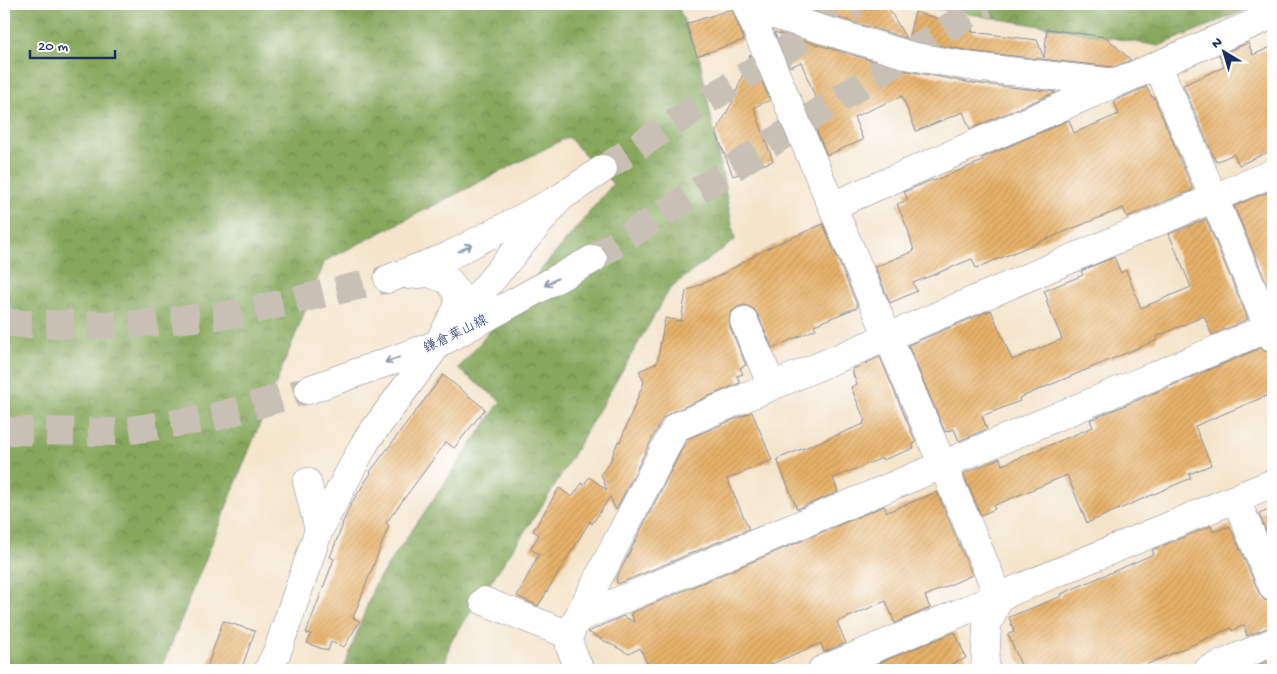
<svg xmlns="http://www.w3.org/2000/svg" width="1277" height="674" font-family="'Gochi Hand','Klee One',sans-serif">
<style>
.forest{fill:url(#forest-crowns);stroke:#506b5d}
.building{fill:url(#building-hatch)}
.lines{fill:none;stroke-linecap:round;stroke-linejoin:round}
.secondary-tunnel{stroke:#c9c0b5;stroke-width:28;stroke-dasharray:28 14;stroke-linecap:butt}
.minor-casing{stroke:#888a94;stroke-width:29}
.tertiary-casing{stroke:#888a94;stroke-width:29}
.secondary-casing{stroke:#888a94;stroke-width:29}
.minor{stroke:#fff;stroke-width:28}
.tertiary{stroke:#fff;stroke-width:28}
.secondary{stroke:#fff;stroke-width:28}
.oneway{stroke:#8d97ae}
.labels{text-anchor:middle;stroke-width:4.5;stroke-linejoin:round;paint-order:stroke}
.street-label{font-size:14px;fill:#1b2f5e;stroke:#fff}
</style>
<defs>
<pattern id="forest-crowns" width="20" height="18" patternUnits="userSpaceOnUse" patternTransform="scale(1.25)"><rect width="20" height="18" fill="#86a75c"/><path d="M2 6a3 3 0 1 1 6 0M12 15a3 3 0 1 1 6 0" fill="none" stroke="#6d884f"/></pattern>
<pattern id="building-hatch" width="6" height="6" patternUnits="userSpaceOnUse" patternTransform="scale(1.25)"><rect width="6" height="6" fill="#e7b26a"/><path d="M-1 1l2-2M0 6l6-6M5 7l2-2" fill="none" stroke="#c6995e"/></pattern>
</defs>
<rect width="100%" height="100%" fill="#fff"/>
<filter id="ink" filterUnits="userSpaceOnUse"><feTurbulence type="fractalNoise" baseFrequency=".02" numOctaves="2"/><feDisplacementMap in="SourceGraphic" scale="10" xChannelSelector="R" yChannelSelector="G"/><feConvolveMatrix kernelMatrix="1 2 1 2 8 2 1 2 1" color-interpolation-filters="sRGB"/></filter>
<filter id="wash" filterUnits="userSpaceOnUse"><feTurbulence type="fractalNoise" baseFrequency=".0096" numOctaves="4" result="noise"/><feDisplacementMap in="SourceGraphic" scale="20" xChannelSelector="R" yChannelSelector="G"/><feGaussianBlur stdDeviation="1.12" result="paint"/><feColorMatrix in="noise" values="0 0 0 0 0 0 0 0 0 0 0 0 0 0 0 0 0 1.4 0 .05"/><feComposite in="paint" operator="in"/></filter>
<g filter="url(#wash)">
<rect width="100%" height="100%" fill="#f4e4cb"/>
<path class="forest" d="M4 4H677L700 60 735 240 671 287 551 492 450 643 444 670H343L375 584 501 401 458 369 613 184 568 137 325 261 161 670H4Z
M911 4H1260L1159 46Z"/>
<g id="blocks">
<path class="building" d="M822 4H886L906 38 812 10Z
M732 9 744 40 697 56 686 24Z
M915 12 972 28V32L1037 40 1044 58 1047 29 1106 37 1131 60 1114 67 976 52 915 41 908 39Z
M774 32 908 71 972 83 1056 92 970 129 963 112 916 131 902 96 854 117 863 140 827 155 807 109 818 104 801 62 790 67Z
M1248 43 1253 55 1273 46V150L1239 165 1234 154 1216 162 1183 85 1224 67 1219 55Z
M750 54 770 100 754 107 773 161 733 176 716 132 733 101Z
M1146 87 1152 97H1154L1193 190 1127 217 1123 208 976 268 972 259 913 283 917 291 890 303 875 267 914 251 908 230 897 204 908 200 904 192 932 180 933 181 983 161 982 158 1069 120 1074 133 1119 114 1114 101Z
M1273 190V298L1234 206Z
M1206 219 1248 319 1212 335 1204 316 1156 337 1157 340 1019 398 1020 401 982 416 987 429 959 441 954 429 945 432 908 345 991 310 1012 360 1062 339 1046 301 1048 300 1044 291 1083 275 1081 271 1114 257 1121 273 1126 270 1141 308 1191 287 1169 234Z
M823 224 858 307 814 325 816 329 772 348 758 315 754 309 745 305 738 307 732 311 729 319 730 327 746 365 740 368 743 374 737 376 740 383 670 413 662 419 616 510 610 497 592 524 590 521 538 606 517 596 539 554 530 549 539 535 533 531 559 488 572 497 582 483 584 485 589 477 607 490 601 474 610 462 618 441 620 442 644 382 639 371 657 363 665 318 681 321 686 291 719 276 770 247Z
M1261 348 1264 351 1273 353V393L1195 426 1211 465 1189 474 1191 478 1087 523 1067 475 993 506 995 509 981 515 963 474 1000 458 1002 465 1093 427 1090 420Z
M880 357 916 443 913 444 914 448 883 460 882 458 833 478 838 492 797 509 777 459 864 424 863 422 865 421 851 387 857 384 853 374V369Z
M443 375 485 409 454 448 446 442 386 523 389 525 353 618 360 621 344 647 331 642 328 651 307 643 311 634 306 633 334 559 330 557 343 524H342L352 502 371 473 370 472Z
M752 412 772 460 727 479 749 529 618 584 616 579 687 439Z
M937 492 972 575 925 596 930 608 895 623 886 601 837 622 846 643 824 652 821 643 757 670H650L640 648 629 654 588 632 623 616 634 622 631 613 884 506 887 512Z
M1273 508V547L1259 514Z
M1211 526 1213 532 1230 526 1259 593 1264 600 1273 602V627L1267 628 1247 636 1244 625 1232 631 1231 628 1134 670H1023L1008 634 1014 632 1009 617 1062 596 1061 594 1154 554 1152 550Z
M223 621 255 631 241 670H206Z
M955 632 966 658 938 670H862Z
M1273 659V670H1257L1256 666Z"/>
</g>
</g>
<g filter="url(#ink)">
<use href="#blocks" fill-opacity="0" stroke="#888a94" stroke-width="1"/>
<g class="lines">
<path class="secondary-tunnel" d="M603 169 855 4
M593 259 985 4
M4 322 23 324 125 325 236 314 388 279
M4 431 117 432 211 418 308 390"/>
<g class="minor-casing">
<path id="minor" d="M747 7 999 597 987 626 985 670
M747 7 911 56 974 67 1116 83
M1158 66 1273 338
M832 206 1273 15
M744 321 772 386
M307 482 319 530
M1236 499 1273 587
M484 601 569 635
M578 618 1273 326
M580 670 570 647 569 635 676 427 1273 173
M822 670 1273 483
M1208 670 1273 642"/>
</g>
<g class="tertiary-casing">
<path id="tertiary" d="M268 670 277 652 319 530 366 441 438 344 560 198"/>
</g>
<g class="secondary-casing">
<path id="secondary" d="M408 275 429 273 448 280 457 293 458 307 438 344
M388 279 449 256 560 198 603 169
M308 390 438 344 593 259"/>
</g>
<use href="#minor" class="minor"/>
<use href="#tertiary" class="tertiary"/>
<use href="#secondary" class="secondary"/>
</g>
<defs><path id="oneway-shaft" d="M-6 0H5M1.5-3L5.5 0L1.5 3" fill="none" stroke-width="1.6" stroke-linecap="round" stroke-linejoin="round" transform="scale(1.25)"/></defs>
<g class="oneway">
<use href="#oneway-shaft" transform="translate(465 248) rotate(-28)"/>
<use href="#oneway-shaft" transform="translate(551 282) rotate(151)"/>
<use href="#oneway-shaft" transform="translate(392 360) rotate(160)"/>
</g>
</g>
<g class="labels">
<g class="street-label">
<text transform="translate(455 333) rotate(-26)" y="5">鎌倉葉山線</text>
</g>
</g>
<rect width="1277" height="674" fill="none" stroke="#fff" stroke-width="20"/>
<g transform="translate(1224 52) rotate(322)" stroke="#ffffff" stroke-width="4" paint-order="stroke">
<path d="M0-4L9 19L0 12L-9 19Z" fill="#1b2f5e"/>
<text y="-8" font-size="14" font-weight="bold" text-anchor="middle" fill="#1b2f5e">N</text>
</g>
<path d="M30 50v8h85v-8" fill="none" stroke="#1b2f5e" stroke-width="2.5"/>
<text x="38" y="50" font-size="15" fill="#1b2f5e" stroke="#ffffff" stroke-width="4" paint-order="stroke">20 m</text>
</svg>
